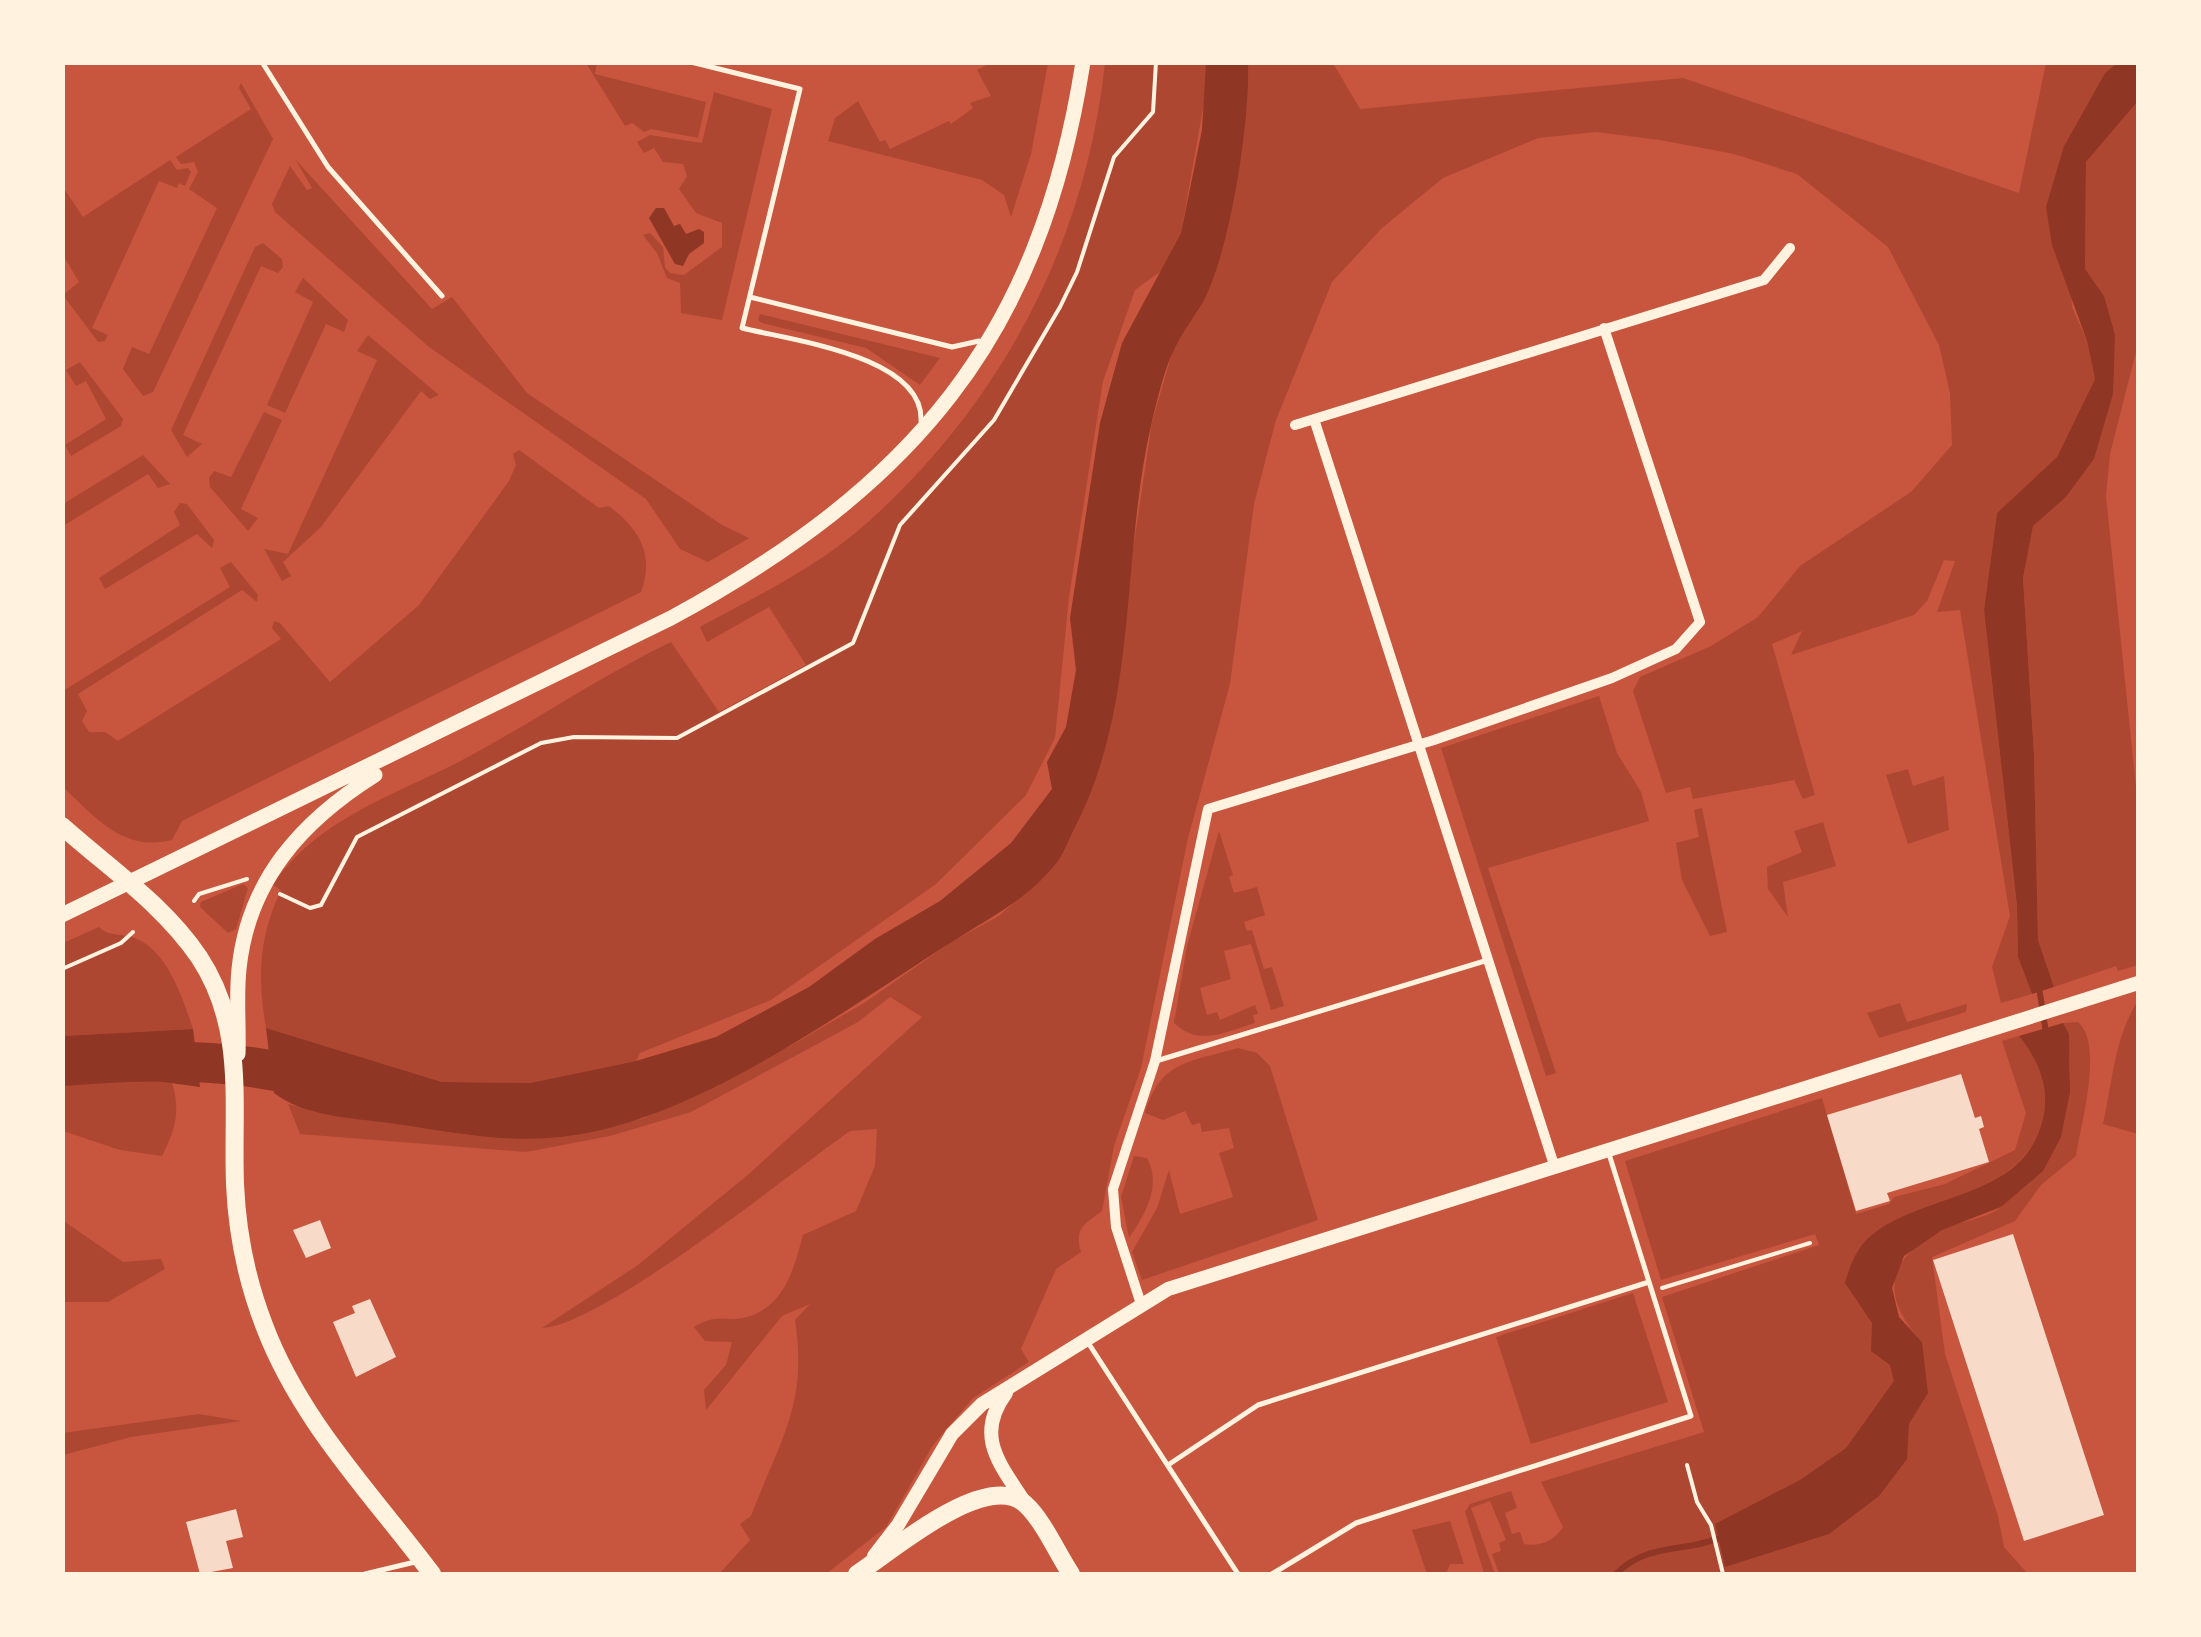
<svg xmlns="http://www.w3.org/2000/svg" width="2201" height="1637" font-family="Cabin,sans-serif">
<style>
.green{fill:#ae4732}
.water{fill:#8f3625}
.lines{fill:none;stroke-linecap:round;stroke-linejoin:round}
.stream{stroke:#8f3625;stroke-width:6}
.river{stroke:#8f3625;stroke-width:40}
.building{fill:#f7dbc8}
.path{stroke:#fff3e0;stroke-width:4}
.service{stroke:#fff3e0;stroke-width:5}
.minor{stroke:#fff3e0;stroke-width:10}
.tertiary{stroke:#fff3e0;stroke-width:14}
.secondary{stroke:#fff3e0;stroke-width:15}
.primary{stroke:#fff3e0;stroke-width:18}
</style>
<rect width="100%" height="100%" fill="#c8553d"/>
<path class="green" d="M992 62 1048 63 1031 154 1011 217 1004 195 982 180 828 141 835 118 858 101 880 142 885 140 890 149 949 121 951 124 973 108 970 103 991 96 977 70Z
M586 63H597L595 74 706 102 698 138 651 129 644 132 632 123 625 126Z
M1105 63H1206L1208 80 1181 233 1161 271 1135 290 1103 381 1069 597 1055 738 1026 795 936 884 771 1000 640 1053 636 1061 530 1083 442 1082 266 1028C257 977 259 937 281 890L273 885C319 816 400 794 470 756 538 719 601 676 671 642L719 712 806 665 769 607 707 642 700 627C757 596 818 567 867 523 1002 402 1086 242 1105 63Z
M1248 63H1333L1360 109 1683 78 2019 193 2046 63H2119L2105 73 2064 146 2072 307 2087 341 2095 379 2057 457 1997 513 1984 610 2017 906 2018 957 2032 994 2001 1003 1992 967 2010 916 1960 610 1937 612 1955 561 1944 560 1927 601 1914 615 1791 655 1802 631 1772 644 1815 795 1803 799 1794 780 1693 799 1690 787 1666 793 1633 691 1640 677 1711 646 1758 617 1800 566 1911 492 1952 445 1950 393 1939 345 1888 247 1797 174 1734 154 1660 140 1596 132 1538 138 1443 178 1382 228 1332 282 1276 420 1254 504 1230 684 1188 838 1141 1068 1114 1146 1102 1211C1084 1224 1074 1229 1081 1252L1056 1269 1021 1349 1029 1362 973 1398 933 1445 886 1527 826 1574H719L750 1540 740 1524 751 1516C780 1439 808 1406 795 1320L810 1304 782 1316 706 1410 704 1390 726 1365 732 1342 705 1341 694 1327C720 1312 725 1323 747 1317 785 1306 794 1268 803 1235L856 1211 875 1166 877 1129 850 1131C790 1173 603 1325 542 1328L638 1265 750 1173 922 1017 890 997 858 1022 691 1112 610 1136 526 1152 300 1134 288 1104 350 1118 480 1135 642 1119 790 1046 864 1003 953 941 999 916 1055 865 1126 597 1152 422 1173 350 1215 271 1236 177Z
M241 83 273 139 153 392 143 396 123 369 132 347 149 354 217 208 189 189 198 172 194 162 181 164 176 157 251 109 239 88Z
M714 92 772 109 722 320 681 313 680 283 667 278 657 253 643 235 650 233 663 247 665 267 670 273 684 275 722 247V223L696 213 679 189 687 176 683 164 663 162 654 148 644 153 637 142 650 135 702 143Z
M2138 101V344L2110 454 2106 496 2138 807V965L2118 971 2116 966 2054 987 2038 940 2034 755 2023 578 2033 525 2066 497 2094 459 2104 296 2085 270 2086 162Z
M295 159 432 309 452 297 527 393 722 525 749 538 708 562 680 549 646 499 429 347 275 212 272 204 290 166 307 190 312 188Z
M170 160 177 170 188 168 191 172 185 186 179 183 177 188 159 181 92 328 108 335 105 341 98 342 63 295 79 282 63 255V187L83 217Z
M263 243 282 259 283 267 278 273 261 266 183 435 202 444 187 457 171 430 255 247Z
M303 278 348 320 344 332 326 324 285 413 267 405 313 302 295 292Z
M760 314 940 358 920 385 866 348 762 323 758 320Z
M368 335 439 395 430 399 421 391 321 527 283 562 291 576 282 581 264 549 288 554 377 360 357 351Z
M80 362 123 419 121 426 71 456 63 441 65 445 106 419 86 381 76 386 66 370Z
M264 412 282 420 241 509 258 518 248 531 210 487 209 478 214 471 231 477Z
M519 450 599 508 609 506C639 529 655 554 641 592L182 821 172 840C123 852 96 818 63 787V691L230 587 220 568 231 562 258 595 257 602 242 590 78 694 87 711 82 721 89 732H105L118 741 281 639 272 628 274 621 280 623 330 682 419 605 509 481 516 465 513 454Z
M143 455 170 484 158 488 148 474 63 526V504Z
M180 503 187 504 214 540 212 548 197 534 105 589 99 578 180 525 174 512Z
M1599 696 1617 753 1641 792 1649 821 1488 868 1556 1073 1546 1076 1441 748Z
M1908 769 1913 786 1944 776 1949 830 1908 844 1886 775Z
M1702 808 1727 932 1710 936 1682 880 1676 843 1699 837 1694 810Z
M1823 822 1836 866 1783 882 1788 917 1768 889 1767 867 1802 852 1794 831Z
M1219 831 1233 875 1229 877 1234 893 1257 887 1265 915 1244 922 1247 931 1252 930 1264 969 1272 967 1284 1006 1271 1010 1251 944 1224 951 1231 979 1200 988 1207 1015 1217 1012 1220 1020 1255 1005 1258 1014 1253 1015 1255 1023C1225 1032 1199 1047 1174 1023L1187 946Z
M243 884 248 888 236 929 228 933 200 907 201 902Z
M99 927C109 937 122 933 135 938 168 951 183 999 193 1029L63 1036V943Z
M2138 1001V1134L2103 1124C2112 1084 2115 1035 2138 1001Z
M1900 1003 1907 1022 1967 1004 1966 1012 1879 1038 1867 1013Z
M2078 1022C2104 1044 2081 1123 2076 1156L2041 1185 2015 1221 1932 1257 1945 1354 1998 1516 2004 1547 2028 1574H1499L1492 1554 1501 1551 1499 1543 1506 1540 1490 1501 1471 1508 1495 1574 1484 1573 1465 1512 1470 1504 1511 1491 1517 1508 1505 1513 1512 1534 1520 1532 1524 1544C1540 1547 1554 1541 1563 1527L1541 1482 1704 1432 1662 1297 1819 1245 1815 1234 1661 1280 1625 1161 1822 1098 1856 1214 1889 1204 1894 1197 1945 1184 2015 1150 2026 1113 2002 1041 2019 1036C2038 1059 2049 1086 2044 1116 2030 1188 1935 1203 1877 1231L1917 1409 1922 1342C1880 1296 1885 1259 1943 1229 1960 1221 1985 1219 2000 1208 2006 1203 2068 1097 2069 1089 2072 1071 2069 1039 2063 1023Z
M1238 1048 1257 1053 1270 1066 1318 1220 1142 1280 1132 1252 1157 1208 1169 1170 1180 1214 1233 1197 1219 1153 1234 1148 1229 1128 1202 1132 1200 1123 1192 1125 1185 1111 1163 1120 1145 1113C1161 1060 1190 1062 1238 1048Z
M141 1079 172 1083C181 1111 175 1131 162 1156L120 1150 63 1131V1083Z
M1134 1156 1147 1158C1162 1185 1145 1215 1129 1238L1121 1197Z
M62 1220 123 1262 161 1259 165 1269 108 1302H63Z
M1633 1293 1668 1402 1531 1444 1496 1337Z
M199 1414 241 1421 131 1437 63 1455V1433Z
M1450 1521 1464 1564H1450L1446 1574H1427L1412 1530Z"/>
<path class="water" d="M2119 62 2138 63V101L2086 162 2085 269 2104 296 2115 335 2113 394 2094 459 2066 497 2033 526 2023 578 2034 755 2038 940 2054 987 2032 994 2018 957 2017 906 1984 610 1997 513 2057 457 2095 379 2087 341 2052 245 2046 207 2064 146 2105 73Z
M1206 63H1248C1250 122 1231 243 1206 296 1197 314 1183 330 1175 348 1164 369 1158 398 1152 421 1120 556 1140 704 1074 829 1068 841 1063 856 1054 866 1026 900 988 919 952 942 839 1013 686 1129 549 1138 496 1142 440 1130 388 1123 351 1118 304 1116 274 1093L266 1028 442 1082 530 1083 636 1061 716 1037 809 987 875 939 940 901 1011 843 1052 789 1047 762 1066 727 1076 670 1070 618 1100 423 1122 343 1181 233 1202 130Z
M656 208H664L674 226 680 224 686 234 699 229 704 232V243L689 254 683 266 675 264 649 218Z
M2063 1023 2069 1034 2070 1092 2061 1137 2043 1171 2001 1207 1942 1230 1904 1256 1892 1288 1899 1317 1922 1342 1928 1393 1909 1424 1907 1459 1879 1496 1829 1534 1725 1567 1715 1524 1800 1480 1846 1448 1894 1381 1890 1365 1871 1351 1872 1323 1845 1283C1851 1262 1858 1244 1877 1231 1934 1191 2028 1198 2044 1114 2049 1085 2037 1058 2019 1036Z
M193 1029 200 1087 141 1079 63 1083V1036Z"/>
<g class="lines">
<path class="stream" d="M2039 987 2046 1033
M1616 1574C1647 1542 1687 1553 1725 1536"/>
<path class="river" d="M62 1066C152 1059 239 1057 326 1083"/>
</g>
<path class="building" d="M1961 1074 1975 1118 1981 1116 1984 1127 1979 1129 1989 1162 1887 1193 1890 1201 1856 1211 1827 1115Z
M320 1220 331 1248 306 1258 293 1230Z
M2013 1234 2104 1515 2024 1541 1933 1260Z
M370 1299 396 1357 356 1377 333 1322 355 1313 352 1306Z
M236 1509 243 1537 226 1541 233 1568 200 1574 186 1522Z"/>
<g class="lines">
<path class="path" d="M280 894 310 908 321 905 357 837 541 743 574 737 677 738 853 643 900 525 994 420 1060 307 1077 272 1114 157 1153 112 1156 62
M194 901 199 894 247 879
M62 969 121 943 133 932
M1662 1288 1810 1243
M1687 1465 1697 1502 1711 1525 1723 1574"/>
<path class="service" d="M262 62 328 167 442 296
M691 62 800 89 742 328C790 340 924 356 921 421
M750 297 952 347 979 341
M1156 1061 1488 960
M1087 1341 1238 1574
M1168 1465 1258 1405 1649 1282
M365 1574 415 1562
M1272 1574 1356 1523 1691 1416 1609 1154"/>
<path class="minor" d="M1314 419 1555 1168
M1295 425 1764 280 1790 248
M1141 1304 1116 1227 1113 1189 1155 1061 1208 809 1434 740 1612 678 1676 649 1700 622 1604 328"/>
<path class="tertiary" d="M1006 1393C974 1436 1000 1464 1025 1503
M874 1556 898 1525 952 1434 982 1404 1168 1289 2138 983"/>
<path class="secondary" d="M62 915 671 618C912 487 1040 339 1083 62
M238 1054C239 1025 236 997 239 969 248 880 302 821 375 775"/>
<path class="primary" d="M62 826C109 868 163 904 199 957 246 1028 232 1104 235 1184 237 1231 247 1281 264 1325 300 1421 372 1494 432 1574
M857 1574C891 1552 986 1469 1025 1504 1043 1520 1057 1553 1071 1574"/>
</g>
<rect width="2201" height="1637" fill="none" stroke="#fff3e0" stroke-width="130"/>
</svg>
